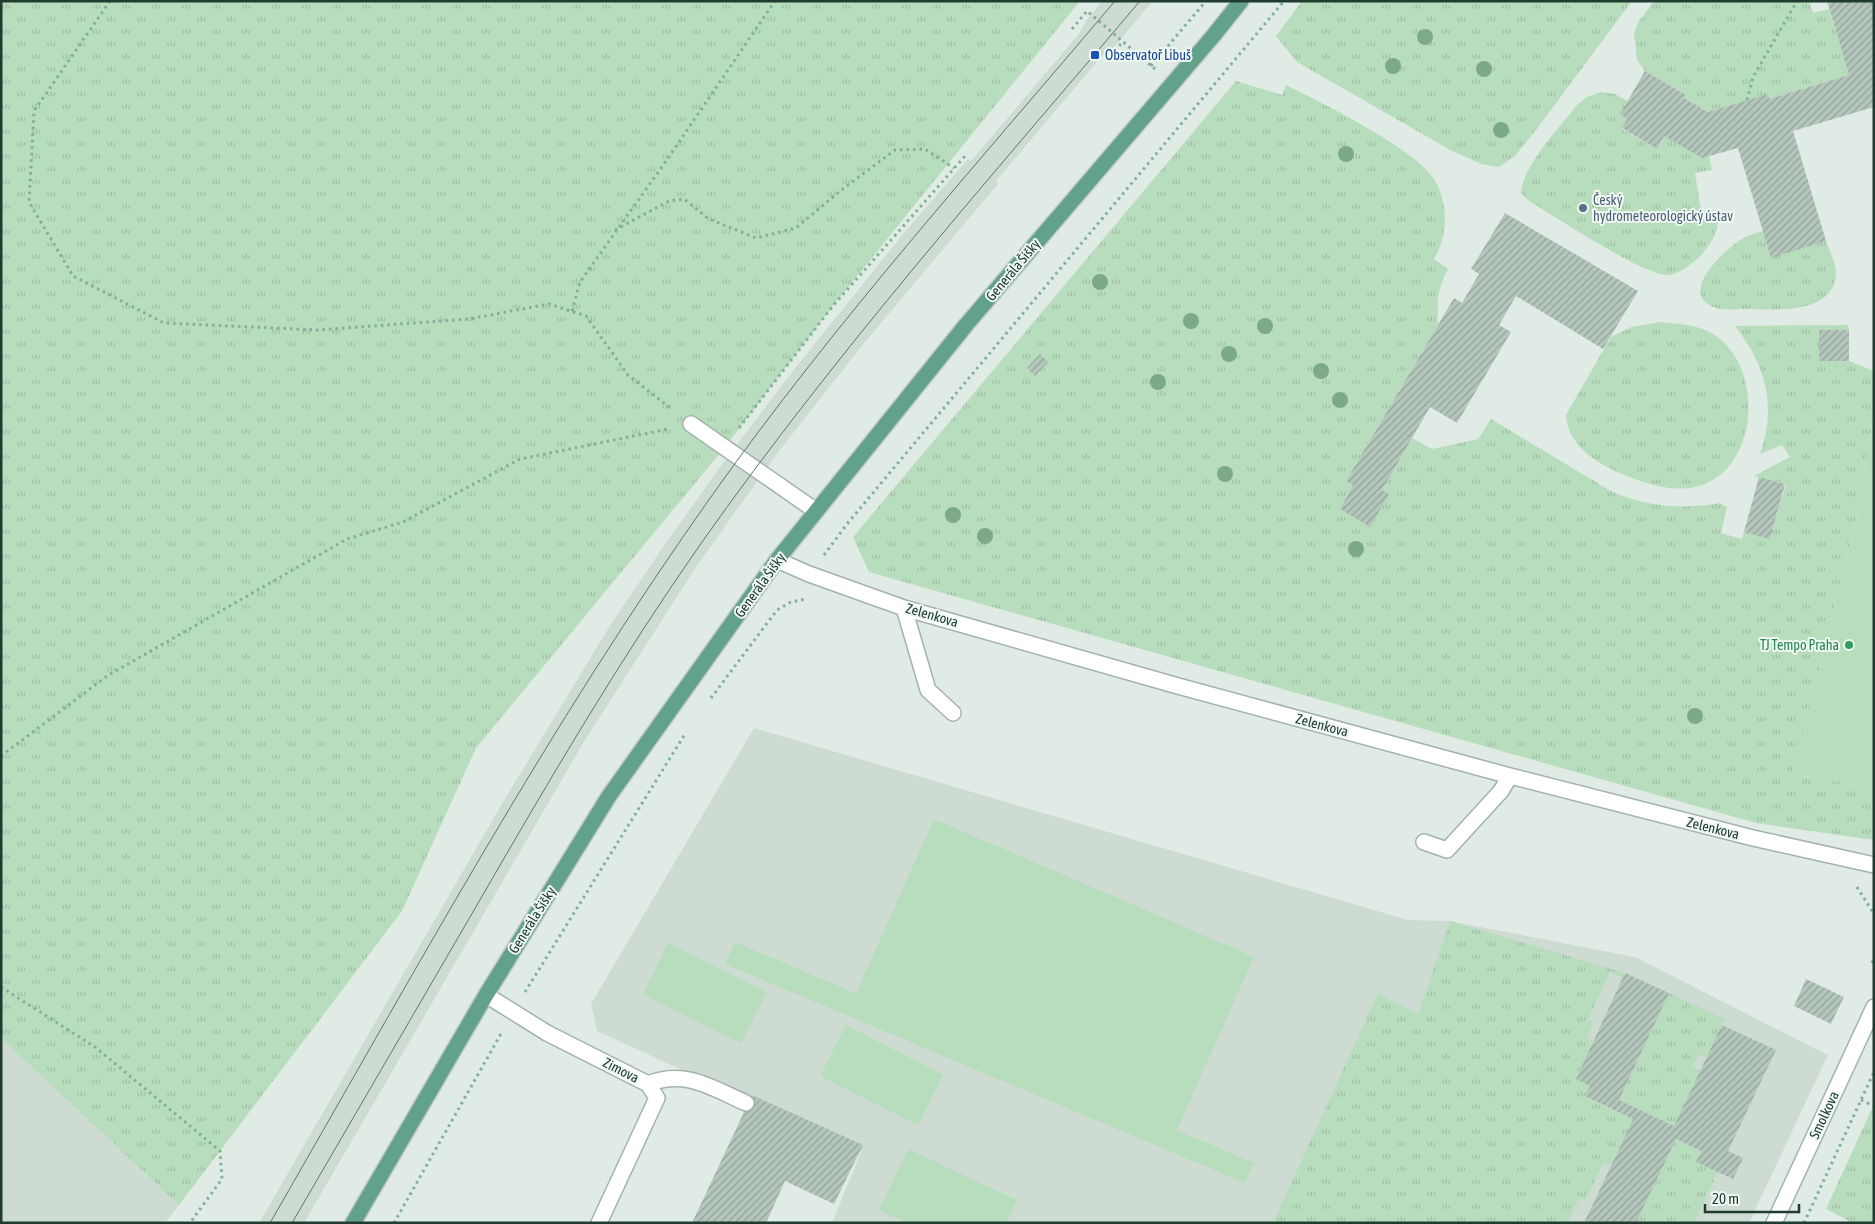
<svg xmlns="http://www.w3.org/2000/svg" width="1875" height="1224" font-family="'Asap Condensed',sans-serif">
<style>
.built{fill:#cedbd3}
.grass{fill:url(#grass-tufts)}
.pitch{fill:#b8ddbd}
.building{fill:url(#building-hatch)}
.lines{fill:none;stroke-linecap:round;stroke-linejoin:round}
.minor-casing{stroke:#a3b3ab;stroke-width:18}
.major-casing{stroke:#c1c8c5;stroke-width:18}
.path{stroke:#7faf9b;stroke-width:3;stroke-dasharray:2.5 4;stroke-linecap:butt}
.minor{stroke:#fff;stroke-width:15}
.major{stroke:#63a28a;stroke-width:15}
.tram{stroke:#5a776c;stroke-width:1}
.tree{fill:#7ca989}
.transit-dot{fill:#1a4fb4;stroke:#f0f8f3;stroke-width:2}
.service-dot{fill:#5c6f8a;stroke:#f0f8f3;stroke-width:2}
.leisure-dot{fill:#2e9e5b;stroke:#f0f8f3;stroke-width:2}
.labels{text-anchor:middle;stroke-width:4;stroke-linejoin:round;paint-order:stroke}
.transit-label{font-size:14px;fill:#164399;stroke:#f0f8f3;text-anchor:start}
.service-label{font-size:14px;fill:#4e5e75;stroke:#f0f8f3;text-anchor:start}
.street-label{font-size:14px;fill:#203c31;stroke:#f0f8f3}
.leisure-label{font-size:14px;fill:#27864d;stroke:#f0f8f3;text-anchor:end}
</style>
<defs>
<pattern id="grass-tufts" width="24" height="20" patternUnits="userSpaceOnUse" patternTransform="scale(1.25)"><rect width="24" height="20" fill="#b8ddbd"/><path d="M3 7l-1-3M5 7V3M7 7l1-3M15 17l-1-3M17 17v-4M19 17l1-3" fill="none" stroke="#9ebfa3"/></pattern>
<pattern id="building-hatch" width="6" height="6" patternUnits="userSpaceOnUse" patternTransform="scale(1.25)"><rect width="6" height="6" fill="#b5c6bd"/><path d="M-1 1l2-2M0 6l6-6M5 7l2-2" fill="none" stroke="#93a29a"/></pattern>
</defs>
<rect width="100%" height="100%" fill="#e0ebe5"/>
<path class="built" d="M1102 1H1153L1113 48 1101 57 996 181 998 184 865 342 779 451 696 567 585 740 304 1223H259L503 802 611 624 661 550 720 467 796 367 908 228 968 159 971 161 1078 35 1087 20Z
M754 728 1408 920 1450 921 1635 957 1828 1055 1749 1223H832L861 1152 597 1031 591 1004Z
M1 1037 179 1205 165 1223H1Z"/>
<path class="grass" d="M1 1H1080L832 307 725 447 476 748 402 911 179 1205 1 1038Z
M1302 1H1632L1536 130 1514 157 1499 167 1481 164 1452 151 1297 62 1276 36Z
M1654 1H1809L1813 13 1829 9 1849 75 1769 99 1767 95 1708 112 1684 98 1686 95 1645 71 1637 60 1634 33 1639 21Z
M1236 81 1282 95 1286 85C1322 103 1414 148 1434 179 1449 204 1448 235 1434 259L1448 269C1437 289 1437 303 1438 325L1346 481 1353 485 1340 509 1369 526 1388 494 1382 490 1412 438 1432 449 1478 439 1491 419 1609 490C1645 507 1681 510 1720 503L1727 507 1721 533 1742 539 1744 532 1770 538 1786 484 1754 476 1790 457 1782 445 1760 454C1777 405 1766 366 1735 326L1848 325 1849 330H1819V360L1849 361 1874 371V412L1857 517 1793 774 1874 788V840L1756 823 869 572 853 537Z
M1601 92 1615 94 1628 101 1620 114 1627 119 1622 129 1657 149 1664 136 1709 156 1712 170 1695 173 1701 211 1719 210C1719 229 1714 240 1702 254 1693 263 1680 275 1666 275 1642 274 1554 216 1529 201L1521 193C1523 165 1560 127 1577 105L1587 97Z
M1763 231 1826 241C1829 250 1836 263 1836 274 1834 314 1776 310 1749 309 1737 309 1718 312 1708 304 1683 287 1726 249 1742 239 1748 235 1756 233 1763 231Z
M1661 322C1676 324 1691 324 1705 330 1763 354 1763 460 1705 484 1676 496 1639 482 1613 470 1590 459 1568 442 1566 415L1611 337 1631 327Z
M1450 921 1625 973 1623 978 1610 972 1588 1019 1594 1022 1587 1038 1594 1041 1576 1079 1590 1086 1585 1097 1633 1119 1610 1165 1603 1163 1586 1200 1579 1198 1568 1223H1273L1378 993 1418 1014Z
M1669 993 1725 1019 1707 1058 1699 1054 1692 1067 1700 1071 1674 1126 1619 1100Z
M1874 1104V1223H1853L1826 1209Z
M1676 1139 1701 1151 1696 1162 1718 1172 1694 1223H1636Z"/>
<path class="pitch" d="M1874 412V788L1793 774 1857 517Z
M934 819 1254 957 1177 1130 1254 1163 1245 1183 725 964 735 942 888 1007 856 993Z
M668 943 767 992 741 1043 643 994Z
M846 1025 943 1075 918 1125 820 1076Z
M908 1149 1017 1200 1006 1223H907L879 1210Z"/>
<path class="building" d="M1827 1H1874V107L1793 131 1826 241 1771 258 1738 148 1702 158 1664 136 1657 149 1622 128 1627 119 1620 114 1645 71 1686 95 1684 98 1708 112 1768 94 1769 99 1849 75Z
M1505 213 1638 291 1603 349 1516 296 1499 325 1511 332 1457 423 1430 407 1382 490 1389 494 1370 527 1340 509 1353 485 1346 481 1454 298 1462 303 1479 274 1471 269Z
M1819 330H1849V361H1819Z
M1040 354 1048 362 1035 376 1027 368Z
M1759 477 1785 484 1770 539 1744 532Z
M1625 973 1669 993 1619 1100 1674 1126 1722 1025 1776 1050 1728 1151 1743 1158 1733 1179 1696 1162 1701 1151 1676 1139 1636 1223H1584L1633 1119 1585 1096 1590 1086 1576 1079Z
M1806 979 1844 997 1831 1024 1794 1006Z
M752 1095 863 1145 834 1204 785 1181 766 1223H692Z"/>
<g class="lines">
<g class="minor-casing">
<path id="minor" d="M691 424 816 511
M777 560 809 574 904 608 1178 686 1510 776 1753 838 1874 865
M904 608 928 690 953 713
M1424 842 1447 850 1501 791 1510 776
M486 995 547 1033 648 1084 657 1098 599 1223
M648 1084C686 1069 712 1088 746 1103
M1774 1223 1874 1007"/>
</g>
<g class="major-casing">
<path id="major" d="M353 1223 486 995 609 796 777 560 966 325 1214 35 1241 1"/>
</g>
<path class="path" d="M110 1 34 111 29 202 73 276 164 323 318 330 469 319 549 304 586 316 628 375 673 410
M1072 29 1087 11 1155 69
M1107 61 1123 41
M1151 66 1206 1
M1747 100 1753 77 1797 1
M615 230 669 201 684 199 709 219 756 238 796 228 840 191 895 150 925 149 954 168
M572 311 580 282 664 164 775 1
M739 428 832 307 965 156
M824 555 847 524 1284 1
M711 698 777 610 791 602 806 599
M1 756 107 676 347 539 403 522 520 459 668 429
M1857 887 1874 914
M1872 963 1874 959
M1 987 95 1047 220 1151 222 1179 190 1223
M525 992 685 734
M1861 1100 1874 1106
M394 1223 502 1032
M1804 1223 1874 1072"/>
<use href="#minor" class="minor"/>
<use href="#major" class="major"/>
<path class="tram" d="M270 1223C412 977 548 726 713 494 836 321 978 163 1115 1
M292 1223C354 1117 415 1011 477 905 548 782 620 659 702 542 836 352 990 178 1140 1"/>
</g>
<g class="tree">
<circle cx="1425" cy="37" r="8"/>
<circle cx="1393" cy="66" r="8"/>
<circle cx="1484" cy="69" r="8"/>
<circle cx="1501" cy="130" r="8"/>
<circle cx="1346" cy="154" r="8"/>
<circle cx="1100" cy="282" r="8"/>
<circle cx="1191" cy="321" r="8"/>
<circle cx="1265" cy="326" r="8"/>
<circle cx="1229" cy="354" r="8"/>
<circle cx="1321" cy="371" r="8"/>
<circle cx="1158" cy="382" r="8"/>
<circle cx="1340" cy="400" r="8"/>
<circle cx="1225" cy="474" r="8"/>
<circle cx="953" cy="515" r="8"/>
<circle cx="985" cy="536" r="8"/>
<circle cx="1356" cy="549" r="8"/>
<circle cx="1695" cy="716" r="8"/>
</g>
<rect class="transit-dot" x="1090" y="50" width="10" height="10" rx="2.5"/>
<circle class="service-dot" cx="1583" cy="208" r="5"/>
<circle class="leisure-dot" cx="1849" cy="645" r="5"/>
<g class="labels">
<g class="transit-label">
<text x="1105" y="60">Observatoř Libuš</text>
</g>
<g class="service-label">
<text x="1593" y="205">Český<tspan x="1593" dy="16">hydrometeorologický ústav</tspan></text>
</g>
<g class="street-label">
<text transform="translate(1013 270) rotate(-50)" y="5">Generála Šišky</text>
<text transform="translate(760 585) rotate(-54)" y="5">Generála Šišky</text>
<text transform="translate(932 615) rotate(16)" y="5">Zelenkova</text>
<text transform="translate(1322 725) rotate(15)" y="5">Zelenkova</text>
<text transform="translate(1713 828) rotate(14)" y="5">Zelenkova</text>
<text transform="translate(532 920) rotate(-58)" y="5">Generála Šišky</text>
<text transform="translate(621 1070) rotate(27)" y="5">Zimova</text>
<text transform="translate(1824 1115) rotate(-65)" y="5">Smolkova</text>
</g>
<g class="leisure-label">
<text x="1839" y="650">TJ Tempo Praha</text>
</g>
</g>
<rect width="1875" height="1224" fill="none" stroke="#203c31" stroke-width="5"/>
<path d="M1705 1204v8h94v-8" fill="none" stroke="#203c31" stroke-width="2.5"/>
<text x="1712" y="1204" font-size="15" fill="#203c31" stroke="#f0f8f3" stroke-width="4" paint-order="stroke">20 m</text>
</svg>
